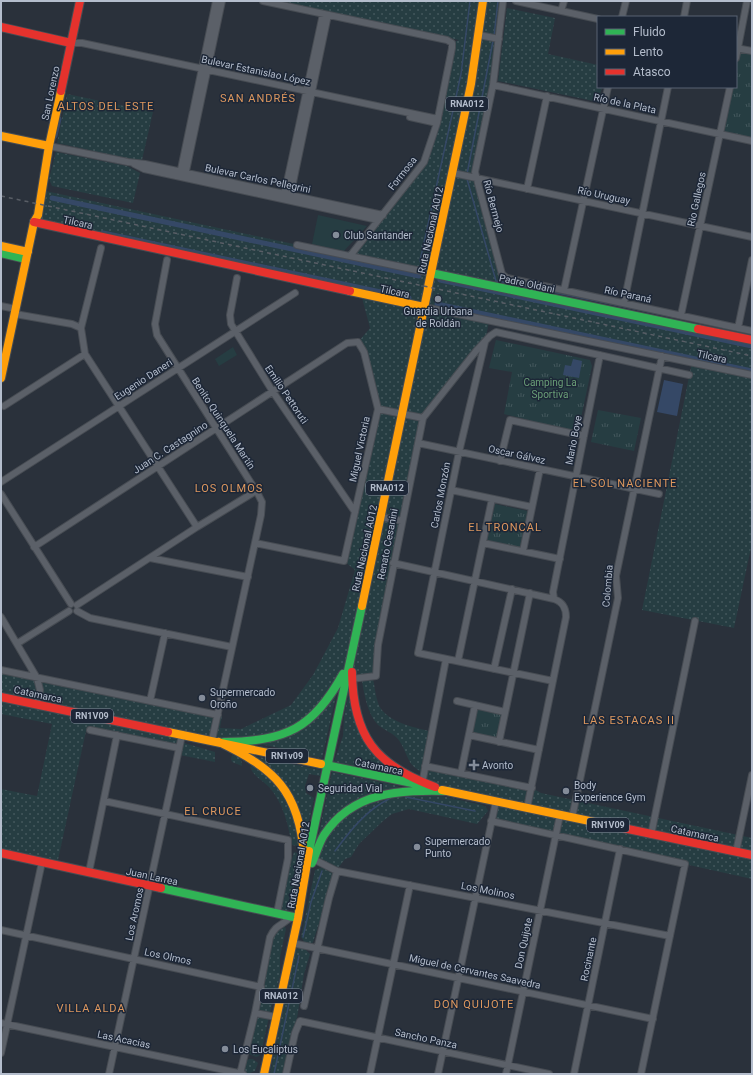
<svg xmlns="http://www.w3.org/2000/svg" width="753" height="1075" font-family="Roboto,sans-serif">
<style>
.grass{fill:url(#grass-dots)}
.park{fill:url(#park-tufts)}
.pitch{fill:#263d42}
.water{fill:#354866}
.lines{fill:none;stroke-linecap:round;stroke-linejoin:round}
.stream{stroke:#354866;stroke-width:1.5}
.canal{stroke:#354866;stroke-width:5}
.street-casing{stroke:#474c53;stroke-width:8}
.fast-casing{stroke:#474c53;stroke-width:10}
.slow-casing{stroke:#474c53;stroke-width:10}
.jam-casing{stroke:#474c53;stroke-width:10}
.street{stroke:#5b6068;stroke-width:6}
.fast{stroke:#30b455;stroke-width:8}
.slow{stroke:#ff9f0a;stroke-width:8}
.jam{stroke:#e5322d;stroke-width:8}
.rail{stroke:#595e66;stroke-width:1.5;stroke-dasharray:4 4;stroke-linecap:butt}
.poi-dot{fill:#848c99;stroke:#1d2737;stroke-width:1.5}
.labels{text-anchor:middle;stroke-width:3;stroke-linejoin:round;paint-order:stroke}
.shield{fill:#1d2737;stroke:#87909f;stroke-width:1}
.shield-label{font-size:9px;font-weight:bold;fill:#b4bdcc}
.street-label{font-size:10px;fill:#b4bdcc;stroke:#1d2737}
.poi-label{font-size:10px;fill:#b4bdcc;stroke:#1d2737;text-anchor:start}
.park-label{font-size:10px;fill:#6a9f77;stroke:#1d2737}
.neighbourhood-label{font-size:11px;letter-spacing:1px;fill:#de985e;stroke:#1d2737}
</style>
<defs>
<pattern id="grass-dots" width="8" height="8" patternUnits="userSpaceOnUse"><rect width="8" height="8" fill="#263d42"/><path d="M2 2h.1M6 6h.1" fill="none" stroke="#43575c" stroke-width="1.8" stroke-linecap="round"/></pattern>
<pattern id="park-tufts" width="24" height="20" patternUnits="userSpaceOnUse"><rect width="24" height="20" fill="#263d42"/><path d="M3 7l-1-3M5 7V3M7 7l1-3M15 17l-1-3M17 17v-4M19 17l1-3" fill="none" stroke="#43575c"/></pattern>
</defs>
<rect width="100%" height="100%" fill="#2a313b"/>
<path class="grass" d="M277 1H503L499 39 475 172 502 274 498 287 752 340V543L734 628 642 610 692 362 489 321 485 342 423 418 393 563 376 676 352 679 307 722 250 742 182 735 179 748 90 730 86 731 58 860 1 848V789L37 796 52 724 1 714V670L222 716 220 728 241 729 291 705 313 675 338 628 355 570 344 561 378 409 358 342 370 328 361 294 34 222C32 211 35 200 41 190L350 256 428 154 452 43 459 40Z
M507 8 555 18 548 54 598 65V87H602L598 102 498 81Z
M67 94 153 112 142 160 130 159 57 143Z
M56 152 127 166 140 173 133 203 52 186 49 179Z
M373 679C375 687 376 702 381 709 392 723 413 727 429 731L421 772C417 769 412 766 410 762 406 755 403 745 398 739 393 733 384 730 378 725 368 715 364 694 362 681Z
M336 696 322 758 310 756 303 753 260 744 273 740Z
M348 696 354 716 400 776 334 762 343 736 344 716Z
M184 743 215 752V762L180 755Z
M232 755 241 758 242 766 232 762 231 759Z
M254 756 321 770 320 776 309 774 305 786 306 793 314 798 306 835 304 826Z
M254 765 259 769 291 802 300 844 298 846 292 845C288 825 284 804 269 787 262 780 254 777 250 767Z
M425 766 532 788 541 793 752 838V879L491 821 496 801 422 783Z
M332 772 399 786 396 788 377 793 318 837Z
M384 796H442L482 805 486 807 488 811 477 824 409 809 392 814 383 821 359 844 351 857 345 859 338 868 322 862 319 858 325 840 347 814Z
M294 852 297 853C303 866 291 893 289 908L285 912 280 911 281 898Z
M322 867 332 873 334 876 313 942 310 945 305 943 301 937 315 870Z
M284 925 286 929 280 957V976L270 1013 259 1011 273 937 277 929Z
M298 948 305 949 310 954 304 974 297 1018 282 1074H270L295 951Z
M260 1015 269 1017 261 1053 259 1056 256 1057 249 1054V1050L257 1017Z
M249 1059H253L258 1063 255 1071 247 1074 243 1072 246 1061Z"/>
<path class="park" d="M742 53 752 54V140L724 133 723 128 732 87H736V68L739 54Z
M496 340 590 360 592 366 578 432 504 414 512 372 489 368Z
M598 410 641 418 634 451 591 442Z
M495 504 528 511 521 548 487 541Z
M477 709 503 714 497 739 471 733Z"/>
<path class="pitch" d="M318 215 367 226 344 251 312 244Z
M233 347 237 355 219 366 215 359Z"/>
<path class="water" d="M573 359 582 361 579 378 563 375 565 365 571 366Z
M664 380 683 384 677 416 657 412Z"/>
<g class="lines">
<path class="stream" d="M494 36 498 1
M467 174 493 41
M467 179 496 281 510 283
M420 261 461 74 470 1
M514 284 673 317
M406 797 475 811
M335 851C350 831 366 810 389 799
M303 937 311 902 322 871
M274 1074 299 956"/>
<path class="canal" d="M55 136 59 119
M52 198 419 276
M103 233 409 298
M440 280 752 346
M437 304 752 371"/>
<g class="street-casing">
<path id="street" d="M263 1 447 40 452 43V48L437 123 424 162 350 256
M503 1 493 85 475 172 502 274 507 278 752 331
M516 1 598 19
M561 11 564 1
M622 17 626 1
M684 17 687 1
M479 35 499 39
M71 43H82L438 119
M736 48 752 51
M736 58 747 1
M493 85 752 141
M410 117 437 123
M49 146 128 162 145 164 383 215
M134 164 144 169 378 220
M453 173 752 237
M180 174 216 1
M185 176 222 1
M527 189 547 96
M284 196 323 14
M290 197 328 15
M297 245 431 273
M101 248 81 328 85 354 197 527
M167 260 155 324 157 335 258 494 262 502 261 515 212 740
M237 278 230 315 231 324 273 392 355 512
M564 290 608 87
M624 303 668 87
M1 306 16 309
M424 307 752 375
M15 314 72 324 81 328
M681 315 730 87
M738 328 752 260
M485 342 459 452 418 653 553 681
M4 406 85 354
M378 409 423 418
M418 443 659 494
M500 461 510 420 584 436
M1 482 295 293
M451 490 532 507
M1 494 71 604
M381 517 402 521
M483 543 560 559
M34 547 347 343 358 342 364 352 378 409 344 561 255 543
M523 551 540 469
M150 558 248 577
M393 563 554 599C563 602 566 608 566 617L527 808
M554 599 553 592 600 355
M77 605 197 527 256 491
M77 611 90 618 232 647
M1 617 37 678 40 690 37 704
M18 643 69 611
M458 661 492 499
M494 669 512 589
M1 670 218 715
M351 679 376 676 378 645 423 418 476 351 490 336 496 332 689 375
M150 701 165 633
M457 701 505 712
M90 730 179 748
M469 735 539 750
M499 742 530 593
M425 766 532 788
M461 773 475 705
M422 784 446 659
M104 801 288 840V858L277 913
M572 818 618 598 616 576 662 356
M491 821 685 864 641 1074
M651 835 695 621
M736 852 752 775
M311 858 337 871 670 936
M89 872 117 735
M1 930 261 987
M292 943 653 1019
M304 1006 329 898 337 871
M255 1013 276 1017
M1 1023 243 1074
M1 1053 42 862
M109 1074 182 735
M240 1074 255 1013 270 937C277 923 281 927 292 916
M286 1074 295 1033 300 1021 549 1074
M370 1074 410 885
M438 1074 496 801
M506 1074 560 815
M574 1074 620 849"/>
</g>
<g class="fast-casing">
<path id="fast" d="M1 253 26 259
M431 273 698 329
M224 742C286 741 313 729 343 674
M321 764 422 785
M309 851 362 606
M312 863C316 854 319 843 324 835 353 791 400 790 448 791
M161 888 298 918"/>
</g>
<g class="slow-casing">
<path id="slow" d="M1 136 49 146
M1 246 28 252
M428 287 471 84 483 1
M350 291 424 307
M1 378 34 222 38 215 49 146 61 91
M362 606 428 289
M168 732 321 764
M219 742C275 769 299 791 304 855
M442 790 604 824
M264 1074 298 918 309 851"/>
</g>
<g class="jam-casing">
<path id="jam" d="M1 27 71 43
M61 91 80 1
M34 222 350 291
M698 329 752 340
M352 672C353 736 375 765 435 787
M1 697 168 732
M604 824 752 855
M1 853 161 888"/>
</g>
<use href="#street" class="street"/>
<use href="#fast" class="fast"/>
<use href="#slow" class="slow"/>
<use href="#jam" class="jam"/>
<path class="rail" d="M1 196 752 356"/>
</g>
<g class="poi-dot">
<circle cx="336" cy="235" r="4"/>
<circle cx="438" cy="299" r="4"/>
<circle cx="202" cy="698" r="4"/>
<path d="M472 759h4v4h4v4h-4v4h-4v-4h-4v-4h4z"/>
<circle cx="310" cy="788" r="4"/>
<circle cx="566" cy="791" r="4"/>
<circle cx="417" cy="847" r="4"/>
<circle cx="225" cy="1049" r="4"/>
</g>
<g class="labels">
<g class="shield">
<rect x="446" y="97" width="42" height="14" rx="3"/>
<rect x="366" y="481" width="42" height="14" rx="3"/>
<rect x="71" y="709" width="42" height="14" rx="3"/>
<rect x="266" y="749" width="42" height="14" rx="3"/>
<rect x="587" y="818" width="42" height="14" rx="3"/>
<rect x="260" y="989" width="42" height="14" rx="3"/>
</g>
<g class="shield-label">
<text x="467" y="107">RNA012</text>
<text x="387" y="491">RNA012</text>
<text x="92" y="719">RN1V09</text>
<text x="287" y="759">RN1v09</text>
<text x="608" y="828">RN1V09</text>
<text x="281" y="999">RNA012</text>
</g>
<g class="street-label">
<text transform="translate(256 70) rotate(12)" y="4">Bulevar Estanislao López</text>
<text transform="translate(50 93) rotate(-78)" y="4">San Lorenzo</text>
<text transform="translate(625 103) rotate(12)" y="4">Río de la Plata</text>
<text transform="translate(402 173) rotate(-52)" y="4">Formosa</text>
<text transform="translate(258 178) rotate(12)" y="4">Bulevar Carlos Pellegrini</text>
<text transform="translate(604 195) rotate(12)" y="4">Río Uruguay</text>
<text transform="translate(696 199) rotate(-78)" y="4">Rio Gallegos</text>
<text transform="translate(494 206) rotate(75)" y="4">Río Bermejo</text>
<text transform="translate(78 222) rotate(12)" y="4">Tilcara</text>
<text transform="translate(430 230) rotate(-78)" y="4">Ruta Nacional A012</text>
<text transform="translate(527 283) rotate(12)" y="4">Padre Oldani</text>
<text transform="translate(395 291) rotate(12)" y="4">Tilcara</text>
<text transform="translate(628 294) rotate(12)" y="4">Río Paraná</text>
<text transform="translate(712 356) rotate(12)" y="4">Tilcara</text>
<text transform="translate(143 379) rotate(-33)" y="4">Eugenio Daneri</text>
<text transform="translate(287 394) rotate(56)" y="4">Emilio Pettoruti</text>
<text transform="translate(224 423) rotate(57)" y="4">Benito Quinquela Martín</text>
<text transform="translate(573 440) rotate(-79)" y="4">Mario Boye</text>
<text transform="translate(170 447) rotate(-33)" y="4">Juan C. Castagnino</text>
<text transform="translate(359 449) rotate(-78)" y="4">Miguel Victoria</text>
<text transform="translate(517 454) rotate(12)" y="4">Oscar Gálvez</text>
<text transform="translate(440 495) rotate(-79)" y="4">Carlos Monzón</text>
<text transform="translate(387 544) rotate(-79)" y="4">Renato Cesanini</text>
<text transform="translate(364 548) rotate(-78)" y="4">Ruta Nacional A012</text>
<text transform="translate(607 586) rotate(-85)" y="4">Colombia</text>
<text transform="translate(38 694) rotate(12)" y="4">Catamarca</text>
<text transform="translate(379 766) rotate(12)" y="4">Catamarca</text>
<text transform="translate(695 833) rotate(12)" y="4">Catamarca</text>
<text transform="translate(298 865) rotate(-80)" y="4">Ruta Nacional A012</text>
<text transform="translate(152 876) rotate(12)" y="4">Juan Larrea</text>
<text transform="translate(488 890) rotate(11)" y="4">Los Molinos</text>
<text transform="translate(134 914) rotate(-78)" y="4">Los Aromos</text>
<text transform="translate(523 943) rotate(-78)" y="4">Don Quijote</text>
<text transform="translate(168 956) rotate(12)" y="4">Los Olmos</text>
<text transform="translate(588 959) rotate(-78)" y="4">Rocinante</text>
<text transform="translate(475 971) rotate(12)" y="4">Miguel de Cervantes Saavedra</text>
<text transform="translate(426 1038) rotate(12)" y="4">Sancho Panza</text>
<text transform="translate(124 1039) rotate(12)" y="4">Las Acacias</text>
</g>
<g class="poi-label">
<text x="344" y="239">Club Santander</text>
<text x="438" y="315" text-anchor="middle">Guardia Urbana<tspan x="438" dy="12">de Roldán</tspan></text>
<text x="210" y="696">Supermercado<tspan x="210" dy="12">Oroño</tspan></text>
<text x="482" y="769">Avonto</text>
<text x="574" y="789">Body<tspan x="574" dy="12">Experience Gym</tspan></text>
<text x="318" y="792">Seguridad Vial</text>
<text x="425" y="845">Supermercado<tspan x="425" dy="12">Punto</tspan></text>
<text x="233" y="1053">Los Eucaliptus</text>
</g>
<g class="park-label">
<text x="550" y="386">Camping La<tspan x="550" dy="12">Sportiva</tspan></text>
</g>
<g class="neighbourhood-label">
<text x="258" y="102">SAN ANDRÉS</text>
<text x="106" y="110">ALTOS DEL ESTE</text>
<text x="625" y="487">EL SOL NACIENTE</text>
<text x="229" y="492">LOS OLMOS</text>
<text x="505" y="531">EL TRONCAL</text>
<text x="629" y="724">LAS ESTACAS II</text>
<text x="213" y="815">EL CRUCE</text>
<text x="474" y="1008">DON QUIJOTE</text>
<text x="91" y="1012">VILLA ALDA</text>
</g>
</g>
<rect width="753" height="1075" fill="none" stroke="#b4bdcc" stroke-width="4"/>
<rect x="597" y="16" width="140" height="72" fill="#1d2737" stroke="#596373"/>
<rect x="605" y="29" width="20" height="6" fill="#30b455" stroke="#596373"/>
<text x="633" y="36" font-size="12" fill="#b4bdcc">Fluido</text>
<rect x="605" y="49" width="20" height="6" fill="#ff9f0a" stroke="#596373"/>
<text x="633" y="56" font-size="12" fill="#b4bdcc">Lento</text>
<rect x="605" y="69" width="20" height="6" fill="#e5322d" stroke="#596373"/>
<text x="633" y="76" font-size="12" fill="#b4bdcc">Atasco</text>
</svg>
